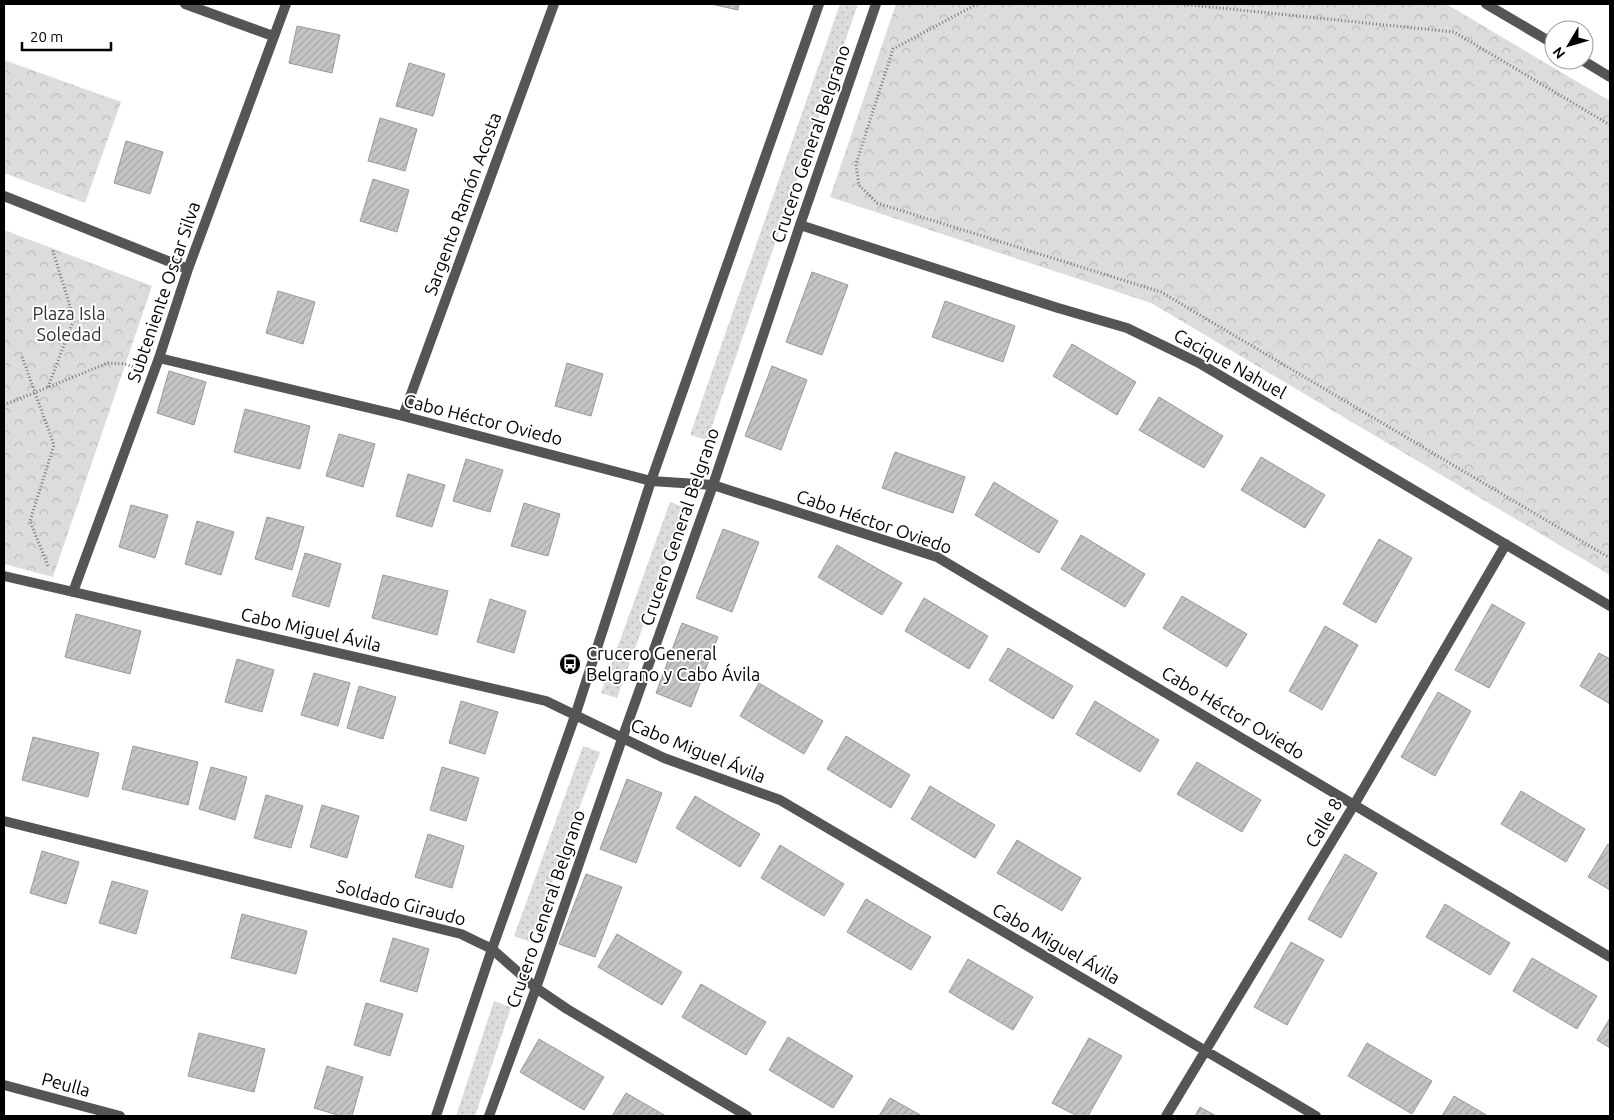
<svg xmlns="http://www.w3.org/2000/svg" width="1614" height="1120" font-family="Ubuntu,sans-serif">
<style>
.grass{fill:url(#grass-dots)}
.park{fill:url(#park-crowns)}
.building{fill:url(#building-hatch);stroke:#999}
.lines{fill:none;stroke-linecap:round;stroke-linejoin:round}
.path{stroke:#777;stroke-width:3;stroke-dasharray:1 2.5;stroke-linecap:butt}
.minor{stroke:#555;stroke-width:10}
.tertiary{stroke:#555;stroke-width:10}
.labels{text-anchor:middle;stroke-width:4;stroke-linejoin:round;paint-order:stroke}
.street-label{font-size:18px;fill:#000;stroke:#fff}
.park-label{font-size:18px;fill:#333;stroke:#fff}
.poi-label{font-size:18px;fill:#000;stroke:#fff;text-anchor:start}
</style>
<defs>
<pattern id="grass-dots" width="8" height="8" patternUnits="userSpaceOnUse" patternTransform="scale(1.25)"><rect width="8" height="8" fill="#dcdcdc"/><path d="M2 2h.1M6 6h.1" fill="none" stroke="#bbb" stroke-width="1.8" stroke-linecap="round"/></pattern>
<pattern id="park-crowns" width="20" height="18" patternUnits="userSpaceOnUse" patternTransform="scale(1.25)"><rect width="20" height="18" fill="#dcdcdc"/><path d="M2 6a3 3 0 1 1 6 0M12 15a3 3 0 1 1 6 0" fill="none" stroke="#bbb"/></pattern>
<pattern id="building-hatch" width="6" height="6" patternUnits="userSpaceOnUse" patternTransform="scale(1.25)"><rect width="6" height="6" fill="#c4c4c4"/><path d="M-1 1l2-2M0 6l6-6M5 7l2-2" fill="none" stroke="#a7a7a7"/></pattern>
</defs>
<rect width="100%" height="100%" fill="#fff"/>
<path class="grass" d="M840 4H858L707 440 690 435Z
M670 502 686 508 617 698 601 693Z
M583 746 600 752 530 942 514 936Z
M494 1001 511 1007 475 1116H456Z"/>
<path class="park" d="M896 4H1446L1610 101V575L1151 303 830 197Z
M4 60 121 102 85 203 4 173Z
M4 230 152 286 53 577 4 564Z"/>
<path class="building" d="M711 4H739L738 10Z
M297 26 340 35 332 73 289 63Z
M409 63 445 74 433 116 396 106Z
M380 118 417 129 405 171 368 161Z
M126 141 163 152 150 194 114 183Z
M373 179 409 190 397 232 360 221Z
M812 272 848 285 822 355 786 342Z
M278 291 315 302 303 344 266 333Z
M945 301 1015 326 1003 362 932 337Z
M1072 344 1136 382 1117 415 1053 376Z
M567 363 603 374 591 416 555 406Z
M772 366 807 380 781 450 745 436Z
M169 371 206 382 194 425 157 413Z
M1159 397 1223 436 1204 468 1139 430Z
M245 409 310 426 300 469 234 452Z
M339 434 375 444 363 487 326 476Z
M895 452 965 477 953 513 882 488Z
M1261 457 1325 495 1305 528 1241 490Z
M466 459 503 470 490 512 453 501Z
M408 474 445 485 432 527 396 516Z
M994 482 1058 521 1039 553 975 515Z
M524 503 560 514 548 556 511 546Z
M131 505 168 515 155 558 119 547Z
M267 517 304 527 292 570 255 559Z
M197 521 234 532 221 575 185 564Z
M723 529 759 542 732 612 696 598Z
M1081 535 1145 574 1125 607 1061 569Z
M1379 539 1412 558 1376 623 1343 604Z
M837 545 902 583 882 615 818 577Z
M305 553 341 564 329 607 292 596Z
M383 575 448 591 437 635 372 618Z
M1182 596 1247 634 1227 667 1163 628Z
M924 598 988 636 969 669 905 631Z
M490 599 526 611 514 653 477 642Z
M1492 604 1525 623 1489 688 1455 670Z
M76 614 141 631 130 674 65 657Z
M682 623 718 637 691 707 656 693Z
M1325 626 1358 645 1322 710 1289 691Z
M1008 648 1073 686 1053 719 989 680Z
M1599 653 1610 659V704L1580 686Z
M237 659 274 670 262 712 225 702Z
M314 673 350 683 338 726 301 715Z
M759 683 823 721 804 754 740 716Z
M359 686 396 697 383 739 347 728Z
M1438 692 1471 711 1435 776 1401 757Z
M461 701 498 712 485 754 449 743Z
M1095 701 1159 740 1140 772 1076 734Z
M846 736 910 775 891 808 827 769Z
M33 737 99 753 88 797 22 780Z
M133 746 198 762 188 805 122 789Z
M1197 762 1261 800 1242 832 1177 794Z
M211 767 247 777 235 820 199 809Z
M442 767 479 778 466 821 430 810Z
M627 779 662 793 636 863 600 849Z
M930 786 995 825 975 858 911 819Z
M1521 791 1585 829 1566 862 1501 824Z
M266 795 303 806 291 848 254 838Z
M695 796 760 834 740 867 676 828Z
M322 805 359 816 347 858 310 847Z
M428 834 464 846 452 888 415 877Z
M1017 840 1081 878 1062 911 997 873Z
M1608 844 1610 846V890L1588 877Z
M780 845 844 884 824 916 761 878Z
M42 851 79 862 66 904 30 893Z
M1345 854 1377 873 1341 938 1308 919Z
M586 874 622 887 595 957 559 944Z
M112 881 148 891 136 934 99 923Z
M866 899 931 937 911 970 847 932Z
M1445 904 1510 943 1490 975 1426 937Z
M242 914 307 931 296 974 231 958Z
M617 934 682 972 662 1005 598 967Z
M393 938 429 949 417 992 380 981Z
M1291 942 1324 960 1287 1025 1254 1007Z
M1532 958 1597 996 1577 1029 1513 991Z
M968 959 1033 997 1013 1030 949 992Z
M701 984 766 1022 746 1055 682 1017Z
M366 1003 403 1014 390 1056 354 1045Z
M1610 1018V1048L1597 1040Z
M199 1033 265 1049 254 1092 188 1076Z
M788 1037 853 1076 833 1108 769 1070Z
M1089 1038 1122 1056 1088 1116H1077L1052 1103Z
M539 1039 604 1077 584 1110 520 1072Z
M1367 1043 1432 1081 1412 1114 1348 1076Z
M327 1066 363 1077 352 1116H341L314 1108Z
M626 1093 666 1116H612Z
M1454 1096 1488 1116H1442Z
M890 1098 922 1116H879Z
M1200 1107 1216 1116H1195Z"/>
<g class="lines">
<path class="path" d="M977 4 893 49 856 164 859 185 877 203 1161 292 1610 558
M1181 4 1454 32 1610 125
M22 357 54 445 30 521 48 566
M48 387 74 319 52 248
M4 405 108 363 125 364 136 368"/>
<path class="minor" d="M185 4 273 36
M1486 4 1554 44
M1582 60 1610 77
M4 196 188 269
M800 225 1058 308 1127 328 1199 363 1610 606
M159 358 403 416 651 481 713 485 937 557 1610 957
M403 416 554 4
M4 576 546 701 664 758 780 800 1316 1116
M73 592 159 358 188 269 286 4
M4 821 461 934 492 949 536 988 567 1009 747 1116
M4 1085 120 1116
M1166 1116 1354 805 1506 544"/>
<path class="tertiary" d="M436 1116 492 949 575 716 651 481 819 4
M489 1116 536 988 622 739 713 485 800 225 876 4"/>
</g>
<defs>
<g id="bus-disc" transform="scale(1.125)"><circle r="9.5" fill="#000" stroke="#fff"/><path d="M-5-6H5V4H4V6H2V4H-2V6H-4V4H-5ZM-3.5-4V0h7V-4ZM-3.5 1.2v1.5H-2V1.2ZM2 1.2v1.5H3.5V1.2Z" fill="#fff"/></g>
</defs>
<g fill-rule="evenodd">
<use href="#bus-disc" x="570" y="664"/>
</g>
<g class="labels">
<g class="street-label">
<text transform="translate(811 144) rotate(-71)" y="6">Crucero General Belgrano</text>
<text transform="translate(463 204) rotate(-70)" y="6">Sargento Ramón Acosta</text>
<text transform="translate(164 292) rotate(-71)" y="6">Subteniente Oscar Silva</text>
<text transform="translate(1230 364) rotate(29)" y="6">Cacique Nahuel</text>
<text transform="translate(483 420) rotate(14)" y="6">Cabo Héctor Oviedo</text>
<text transform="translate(874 522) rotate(19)" y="6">Cabo Héctor Oviedo</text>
<text transform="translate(680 527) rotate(-71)" y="6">Crucero General Belgrano</text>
<text transform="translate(311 630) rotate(13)" y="6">Cabo Miguel Ávila</text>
<text transform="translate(1233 713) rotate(31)" y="6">Cabo Héctor Oviedo</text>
<text transform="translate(698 751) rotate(22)" y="6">Cabo Miguel Ávila</text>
<text transform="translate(1324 823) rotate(-59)" y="6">Calle 8</text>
<text transform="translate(401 903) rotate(15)" y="6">Soldado Giraudo</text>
<text transform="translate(546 909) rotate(-71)" y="6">Crucero General Belgrano</text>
<text transform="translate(1056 944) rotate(30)" y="6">Cabo Miguel Ávila</text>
<text transform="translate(66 1085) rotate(15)" y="6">Peulla</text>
</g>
<g class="park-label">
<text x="69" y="320">Plaza Isla<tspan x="69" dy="21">Soledad</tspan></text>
</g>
<g class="poi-label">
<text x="586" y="660">Crucero General<tspan x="586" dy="21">Belgrano y Cabo Ávila</tspan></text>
</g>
</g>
<rect width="1614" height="1120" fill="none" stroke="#000000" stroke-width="10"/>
<g transform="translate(1569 45) rotate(232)"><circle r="24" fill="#ffffff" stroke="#999999"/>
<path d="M0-4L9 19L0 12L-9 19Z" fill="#000000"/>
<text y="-8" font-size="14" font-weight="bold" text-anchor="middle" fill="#000000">N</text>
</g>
<path d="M22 42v8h89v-8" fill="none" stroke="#000000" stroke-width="2.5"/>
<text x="30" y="42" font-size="15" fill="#000000" stroke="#ffffff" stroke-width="4" paint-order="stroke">20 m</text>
</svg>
